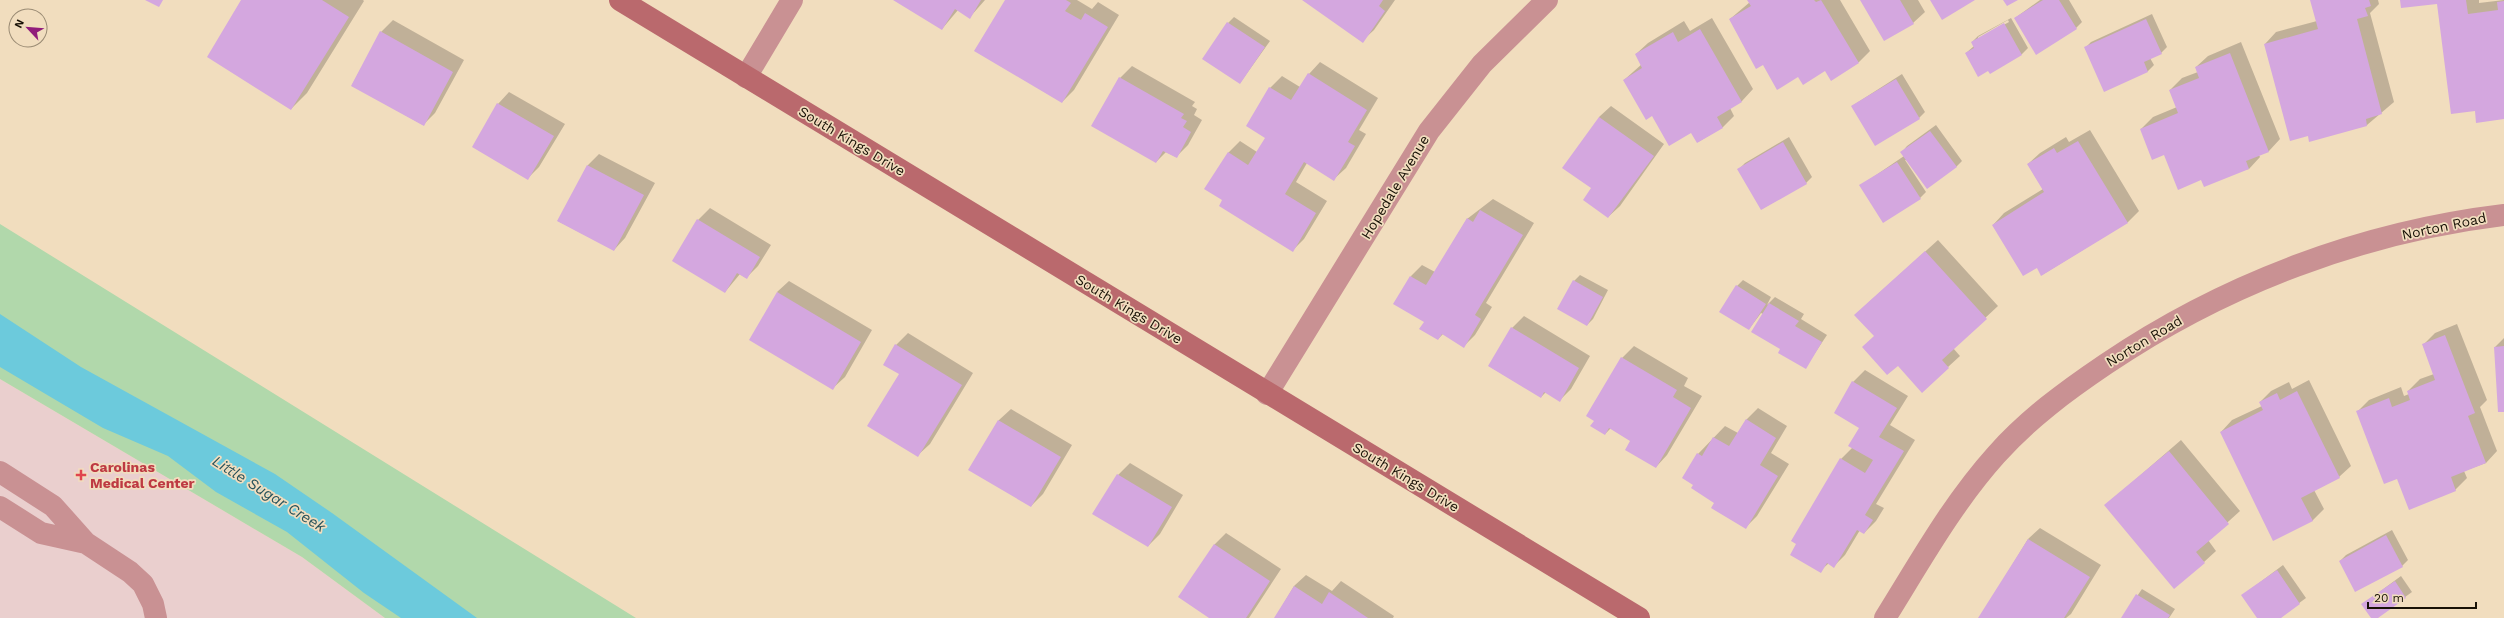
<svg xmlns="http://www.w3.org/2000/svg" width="2504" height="618" font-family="'Work Sans',sans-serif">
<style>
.medical{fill:#eacfce}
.green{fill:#b1d8ab}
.water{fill:#6ccadc}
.shadow{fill:#0003;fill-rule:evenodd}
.building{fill:#d4a7df}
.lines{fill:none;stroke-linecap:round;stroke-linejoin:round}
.street{stroke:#c99193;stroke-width:22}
.secondary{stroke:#ba696d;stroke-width:22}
.health-dot{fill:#e0444e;stroke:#f1ddbe;stroke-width:1.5}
.labels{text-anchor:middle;stroke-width:3.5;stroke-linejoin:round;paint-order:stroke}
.street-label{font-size:14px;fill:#181106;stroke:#f1ddbe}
.health-label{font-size:14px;font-weight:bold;fill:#be3a42;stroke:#f1ddbe;text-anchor:start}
.water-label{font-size:15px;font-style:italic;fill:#28535b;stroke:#f1ddbe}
</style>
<rect width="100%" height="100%" fill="#f1ddbe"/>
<path class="medical" d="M0 379 302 557 385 618H0Z"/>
<path class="green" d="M0 224 636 618H385L302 557 0 379Z"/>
<path class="water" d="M0 314 81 367 275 474 332 513 477 618H401L364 593 287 532 216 492 168 456 103 428 0 367Z"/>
<path class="shadow" d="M242 0H363L364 1 307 93 291 109Z
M895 0H985L970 17 958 10 942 29Z
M1006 0H1077L1092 9 1098 2 1119 15 1074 90 1062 102Z
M1304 0H1395L1374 30 1362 41Z
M1748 0H1840L1870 51 1859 62 1799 76 1763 64 1730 19 1750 2Z
M1861 0H1918L1925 12 1913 23Z
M2040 0H2069L2082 22 2076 28 2015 18Z
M2311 0H2378L2379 4 2370 13 2394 102 2367 125 2308 135 2265 44 2276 32 2317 21Z
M2401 0H2479V3L2504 0V118L2476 110 2438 3Z
M2152 14 2167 47 2161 53 2150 58 2154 65 2148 71 2105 90 2085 48 2091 42Z
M1234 17 1270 41 1240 83 1228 23Z
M1712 18 1753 89 1742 101 1730 108 1734 116 1723 127 1698 142 1692 132 1653 115 1624 80 1642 64 1636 54 1648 43 1684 21 1690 31Z
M2011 18 2028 48 2022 54 1990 72 1966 53 1974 46 1972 42 1978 36ZM2008 20 2009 22 1978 39V37Z
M393 20 464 60 435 113 423 125 352 85 381 32Z
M2241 42 2280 139 2269 151 2259 155 2260 157 2249 169 2202 179 2164 154 2141 129 2153 117 2177 107 2170 90 2182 78 2198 72 2196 67 2208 56Z
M1320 62 1378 98 1359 130 1366 134 1346 168 1334 179 1307 163 1296 182 1327 201 1304 239 1293 250 1224 200 1228 153 1240 141 1257 152 1266 138 1270 88 1282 76 1300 87 1309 74Z
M1132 66 1195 102 1192 106 1197 109 1194 115 1202 120 1188 145 1176 157 1166 152 1156 162 1120 78Z
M1902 74 1925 112 1919 118 1852 106Z
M509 92 565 124 539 167 527 179 498 104Z
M1611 106 1664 144 1620 206 1608 217 1592 188 1599 117Z
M1936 125 1962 161 1956 167 1905 160 1926 192 1920 198 1860 186 1904 156 1902 152 1907 146Z
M2090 130 2139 211 2128 222 2042 275 2037 267 1993 225 2004 213 2043 189 2028 164 2040 153 2066 137 2069 142Z
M1789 137 1812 177 1806 183 1762 209 1739 169 1745 163Z
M599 154 655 183 625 238 614 250 558 221 588 165Z
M1493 199 1534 223 1486 303 1492 307 1475 335 1464 346 1443 334 1438 339 1425 322 1411 276 1422 265 1435 272 1467 219Z
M710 208 771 245 758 266 746 278 740 274 725 292 698 220Z
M1938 240 1998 306 1953 348 1960 356 1948 367 1875 336 1867 304Z
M1580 275 1608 290 1593 319 1587 325 1574 281Z
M1743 280 1771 297 1767 305 1775 297 1804 314 1801 319 1827 335 1805 368 1781 349 1763 314 1761 313 1749 329 1737 286Z
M789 281 872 330 845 377 833 388 777 292Z
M1524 316 1590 356 1571 389 1560 400 1546 392 1541 397 1489 366 1512 328Z
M2457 324 2487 400 2480 407 2497 451 2486 463 2464 471 2467 478 2455 490 2397 478 2357 412 2369 400 2401 387 2404 396 2409 394 2408 391 2420 379 2434 374 2423 345 2435 333Z
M908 333 973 373 930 444 918 455 896 345Z
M2504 338V411L2495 347Z
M1634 346 1688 378 1684 386 1702 396 1667 455 1656 467 1631 440 1611 428 1605 434 1595 420 1622 358Z
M1865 370 1908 396 1890 425 1915 440 1876 504 1884 508 1876 521 1864 533 1860 530 1845 555 1834 566 1829 563 1820 571 1841 459 1853 447 1860 427 1853 382Z
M2309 380 2351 466 2339 477 2314 490 2324 509 2312 521 2221 432 2232 420 2262 406 2260 402 2271 391 2289 382 2292 389Z
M1758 408 1787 426 1771 453 1789 464 1757 516 1746 527 1694 485 1698 454 1725 426 1738 433 1746 420Z
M1011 409 1072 445 1043 494 1031 506 970 469 999 420Z
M2181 440 2240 511 2208 540 2216 551 2204 562 2106 505Z
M1130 463 1183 495 1160 534 1148 546 1118 475Z
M2040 528 2101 565 2071 614 2066 618H1980L2028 539Z
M2392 530 2408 560 2402 566 2340 561 2346 555Z
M1226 533 1281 569 1249 618H1211L1214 545Z
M2283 565 2306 598 2279 618H2258L2243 595Z
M1306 575 1332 591 1341 581 1394 616 1393 618H1275L1294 586Z
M2401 576 2412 592 2376 618H2372L2363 604Z
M2142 589 2175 609 2169 618H2122Z"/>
<path class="building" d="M145 0H163L159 7Z
M241 0H322L349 17 291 110 207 57Z
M893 0H981L970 19 955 9 942 30Z
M1005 0H1066L1071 3 1065 11 1081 20 1085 13 1108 27 1062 103 974 51Z
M1302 0H1383L1379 6 1385 11 1363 43Z
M1747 0H1814L1816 2 1821 0 1859 63 1831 81 1825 71 1803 85 1798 77 1777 90 1763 65 1756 69 1729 19 1751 6Z
M1860 0H1900L1914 24 1884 41Z
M1930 0H1975L1942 20Z
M2003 0H2018L2007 6Z
M2043 0H2059L2077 29 2036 55 2014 18Z
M2310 0H2369L2371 6 2365 8 2368 16 2357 19 2382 114 2366 119 2367 126 2309 142 2308 136 2290 141 2264 44 2318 29Z
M2400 0H2466L2468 14 2498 10 2497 2 2504 1V119L2476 123 2475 111 2451 114 2437 4 2401 8Z
M2146 19 2162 54 2144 62 2148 72 2104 92 2084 47Z
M1227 22 1265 47 1240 84 1202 59Z
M2004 23 2022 55 1990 74 1988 71 1978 77 1965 53 1974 48 1971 42Z
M1700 29 1742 102 1717 117 1723 128 1697 143 1691 133 1669 146 1652 116 1646 120 1623 80 1642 68 1635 54 1673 32 1678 42Z
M380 31 453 72 424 126 351 86Z
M2230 53 2269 152 2246 161 2249 169 2204 187 2201 180 2178 190 2164 155 2152 160 2140 129 2178 113 2169 90 2199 78 2195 67Z
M1308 73 1367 110 1348 142 1355 146 1334 181 1304 162 1285 194 1316 213 1293 252 1219 206 1222 200 1204 189 1228 152 1248 165 1265 138 1246 126 1269 87 1291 100Z
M1119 77 1184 114 1181 118 1187 121 1183 127 1191 132 1177 158 1163 151 1156 163 1091 126Z
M1896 79 1920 119 1875 146 1851 106Z
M497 103 554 136 528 180 472 147Z
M1599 117 1654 156 1608 218 1583 200 1591 188 1562 168Z
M1930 131 1957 167 1927 189 1900 152Z
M2078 141 2128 223 2041 276 2037 268 2023 276 1992 225 2044 192 2027 164 2054 148 2057 153Z
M1783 142 1807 184 1761 210 1737 169Z
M1897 162 1921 199 1883 223 1859 185Z
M587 165 644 195 614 251 557 221Z
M1480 210 1523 235 1475 315 1481 319 1464 348 1442 334 1438 340 1419 329 1424 322 1393 304 1410 276 1426 285 1467 218 1473 222Z
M697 219 760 257 747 279 737 273 725 293 672 261Z
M1925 251 1987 319 1942 360 1949 368 1922 393 1898 366 1887 375 1862 347 1874 336 1854 315Z
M1573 280 1603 297 1587 326 1557 309Z
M1736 285 1766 304 1749 330 1719 312Z
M777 292 861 342 833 390 749 340Z
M1769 303 1799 321 1795 326 1822 342 1806 369 1778 353 1780 349 1751 332Z
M1511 327 1579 368 1560 402 1544 392 1541 398 1488 366Z
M2445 335 2475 413 2468 416 2486 463 2451 477 2456 491 2409 510 2397 479 2384 484 2356 411 2389 398 2392 407 2410 400 2407 391 2435 380 2422 344Z
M895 344 962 385 918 457 867 426 899 374 883 365Z
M2504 346V412H2498L2494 347Z
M1621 357 1677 390 1673 397 1691 408 1656 468 1625 450 1630 441 1609 428 1605 435 1590 426 1594 421 1586 416Z
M1852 381 1897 408 1879 437 1904 451 1865 515 1873 520 1864 534 1857 530 1834 568 1827 563 1821 573 1790 555 1796 544 1791 541 1840 458 1865 473 1873 460 1848 446 1859 428 1834 413Z
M2297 391 2340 478 2301 498 2313 521 2273 541 2220 432 2263 410 2259 402 2277 393 2280 400Z
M1746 419 1776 438 1760 465 1778 476 1746 529 1711 508 1714 503 1691 488 1693 485 1682 478 1697 453 1702 456 1713 437 1729 446Z
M998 420 1061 457 1031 507 968 470Z
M2169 451 2229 524 2196 552 2205 563 2174 589 2104 505Z
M1117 474 1172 507 1148 547 1092 514Z
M2386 535 2403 567 2355 592 2339 561Z
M2028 539 2090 577 2064 618H1978Z
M1214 544 1270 581 1246 618H1209L1178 597Z
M2277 570 2300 604 2281 618H2257L2241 595Z
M2395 581 2406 598 2378 618H2371L2361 604Z
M1294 586 1322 604 1329 592 1368 618H1274Z
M2136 594 2170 615 2168 618H2121Z"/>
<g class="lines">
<path class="street" d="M746 77 792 0
M1267 394 1429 131 1482 64 1547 0
M0 472 53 506 86 543 130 572 143 584 153 604 156 618
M0 507 41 533 86 543
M1885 618C1920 562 1952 504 1996 455 2028 419 2066 391 2106 364 2224 284 2362 232 2504 215"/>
<path class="secondary" d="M620 0 1639 618"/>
</g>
<path class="health-dot" d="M79 469h4v4h4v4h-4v4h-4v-4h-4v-4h4z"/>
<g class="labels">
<g class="street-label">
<text transform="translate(852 141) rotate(31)" y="5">South Kings Drive</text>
<text transform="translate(1395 187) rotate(-59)" y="5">Hopedale Avenue</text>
<text transform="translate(2444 226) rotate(-12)" y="5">Norton Road</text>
<text transform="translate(1129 309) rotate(31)" y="5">South Kings Drive</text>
<text transform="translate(2144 341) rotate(-31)" y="5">Norton Road</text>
<text transform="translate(1406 477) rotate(31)" y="5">South Kings Drive</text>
</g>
<g class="health-label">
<text x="90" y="472">Carolinas<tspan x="90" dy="16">Medical Center</tspan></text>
</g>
<g class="water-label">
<text transform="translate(269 494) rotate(32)" y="5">Little Sugar Creek</text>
</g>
</g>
<g transform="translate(28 28) rotate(296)"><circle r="19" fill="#f1ddbe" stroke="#9a8b74"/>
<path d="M0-3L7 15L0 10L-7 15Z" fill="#911c7b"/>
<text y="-6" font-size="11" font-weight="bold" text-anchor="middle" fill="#181106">N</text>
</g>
<path d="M2368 602v6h108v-6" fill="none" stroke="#181106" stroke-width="2"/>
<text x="2374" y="602" font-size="12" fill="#181106" stroke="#f1ddbe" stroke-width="3" paint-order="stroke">20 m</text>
</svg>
